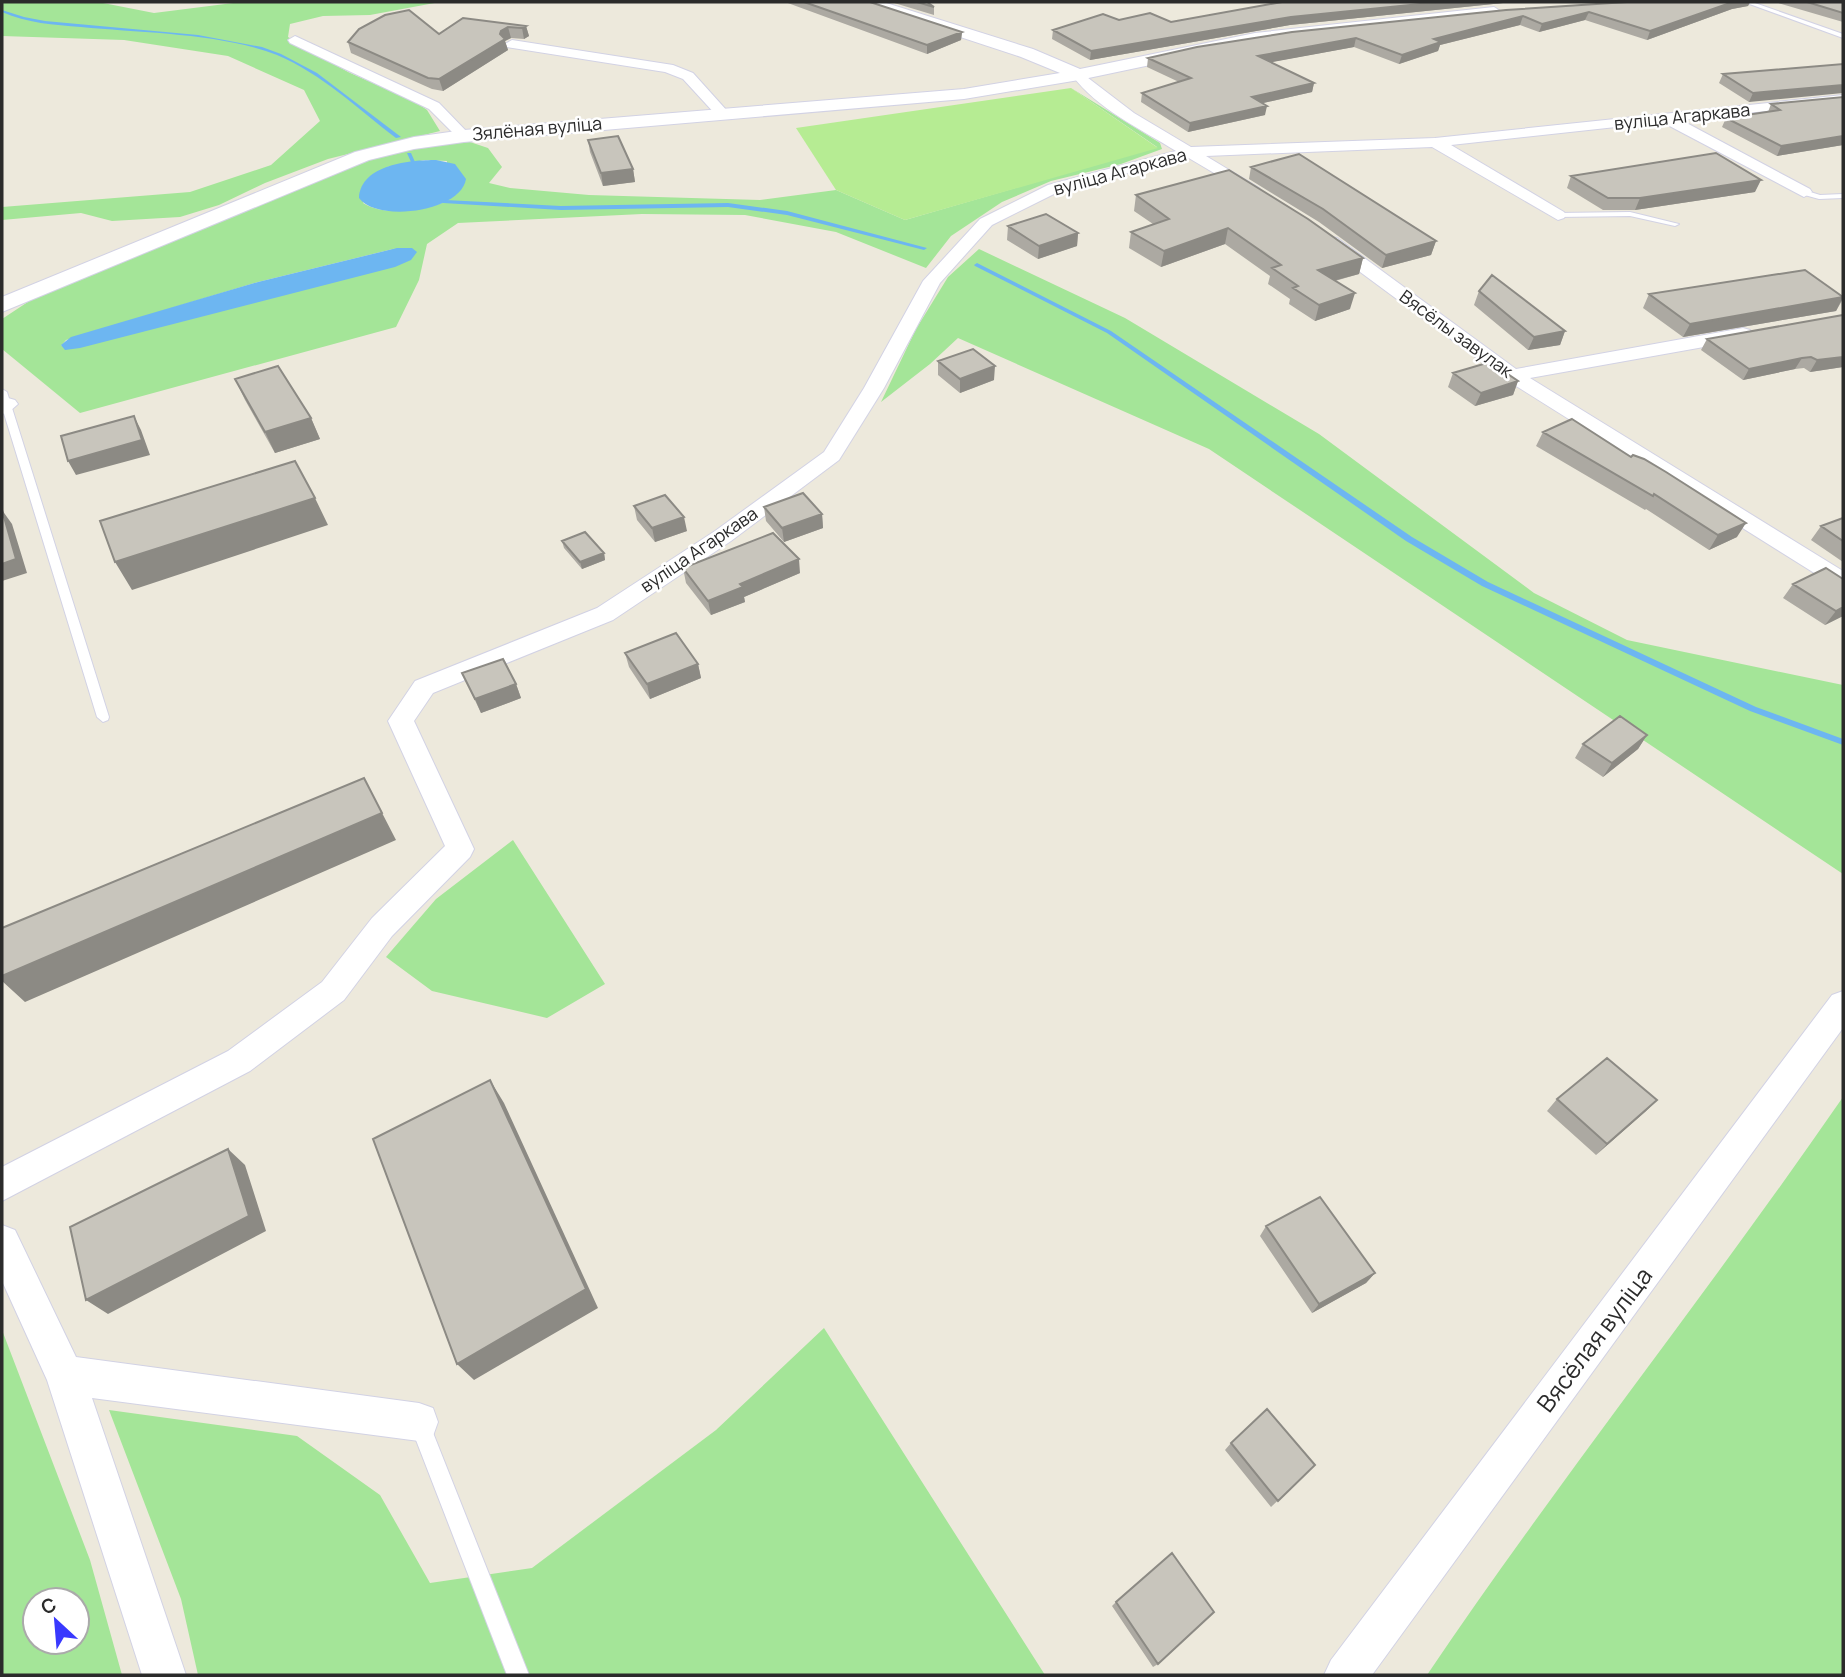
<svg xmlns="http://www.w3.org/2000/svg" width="1845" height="1677" font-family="Manrope,sans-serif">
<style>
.green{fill:#a4e598;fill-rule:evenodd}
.pitch{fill:#b6ec93}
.water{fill:#6db6f1}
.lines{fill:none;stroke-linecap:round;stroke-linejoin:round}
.stream{fill:#6db6f1;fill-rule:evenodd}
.service-casing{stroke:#d2d2e4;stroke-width:2}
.minor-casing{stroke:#d2d2e4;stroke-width:2}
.tertiary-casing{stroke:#d2d2e4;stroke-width:2}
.service{fill:#fff;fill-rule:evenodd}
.minor{fill:#fff;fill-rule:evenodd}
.tertiary{fill:#fff;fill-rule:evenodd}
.wall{fill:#aca9a2}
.shaded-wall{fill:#8c8a84}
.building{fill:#c8c5bc;stroke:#8c8a84;stroke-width:2}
.labels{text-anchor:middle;stroke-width:5;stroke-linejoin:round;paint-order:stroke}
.far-street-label{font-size:18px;fill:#2b2b2b;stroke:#fff}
.near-street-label{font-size:24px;fill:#2b2b2b;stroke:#fff}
</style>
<rect width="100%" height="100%" fill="#ede9dc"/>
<path class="green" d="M2 2H98L154 13 241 2H440L370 15 323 16 290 24 288 37 348 72 416 102 427 110 440 131 328 159 265 183 219 205 180 217 112 221 81 213 2 220V207L190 192 271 165 320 121 304 90 228 56 124 40 2 36Z
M1071 88 1160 143 1162 149 1121 164 1051 181 1002 202 951 236 926 268 836 232 745 215 642 214 458 223 427 244 419 280 396 327 80 413 2 349V319L43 292 369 159 427 144 470 142 488 148 502 167 489 183 510 188 589 195 760 200 836 190 905 220 1157 147ZM425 160 447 161 445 202C421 210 385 217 363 203L387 167ZM397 248 61 346 66 340 258 282Z
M979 249 1125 318 1319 434 1534 593 1627 640 1843 685V874L1209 449 958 338 930 364 881 402 916 329 948 277Z
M513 840 605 984 547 1018 432 991 386 957 436 899Z
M1843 1097V1675H1427C1560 1478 1708 1293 1843 1097Z
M824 1328 1045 1675H198L181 1599 109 1410 297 1436 380 1495 430 1583 532 1568 716 1430Z
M2 1330 90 1560 122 1675H2ZM35 1600H77V1642H35Z"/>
<path class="pitch" d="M1071 88 1158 148 905 220 836 190 796 128Z"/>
<path class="water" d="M436 160 455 164 466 179C461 212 377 223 359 198 361 164 411 160 436 160Z
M397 248H412L417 252 411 260 395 267 80 348 65 350 61 345 71 337 258 282Z"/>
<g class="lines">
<path class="stream" d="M2 10 24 17 45 21 198 35 262 47 281 54 317 73 401 137 396 138C358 109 322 74 277 55 221 33 141 33 81 27 54 25 27 23 2 12Z
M407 153H411L415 162H411Z
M445 200 561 206 728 203 787 211 927 248 924 250 787 215 728 207 561 210 443 203 442 202Z
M977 263 1111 331 1412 537 1488 582 1756 707 1843 739V745L1750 711 1482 586 1406 541 1107 333 975 266 974 265Z"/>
<g class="service-casing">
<path id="service" d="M1744 2H1752L1843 34V38Z
M1804 190 1820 195 1843 194V198L1819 199 1801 194V190Z
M1630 212 1679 224 1675 226 1630 216 1558 217 1554 215 1558 213Z
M2 389 7 392 109 717 108 720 103 722 97 717 2 407Z
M419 1412 426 1415 529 1675H507L409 1422 412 1415Z"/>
</g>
<g class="minor-casing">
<path id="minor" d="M295 36 439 103 471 136 469 139H459L429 109 290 43 288 40Z
M512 40 673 65 693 73 729 113 727 116H717L683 79 665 72 507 47 505 44Z
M1079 71 1134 113 1191 147 1435 138 1843 95V103L1681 120 1810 189 1812 192 1804 197 1662 122 1451 145 1564 212 1566 215 1564 218 1558 220 1432 147 1206 156 1259 188 1261 191 1259 194 1253 196 1187 157 1060 191 992 225 940 283 884 388 839 460 731 541 613 620 433 693 414 721 474 849 470 857 392 936 344 1000 250 1071 2 1201V1167L228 1051 322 982 372 918 445 846 388 721 415 681 597 608 715 531 824 452 864 388 923 281 980 219 1048 185 1176 151C1141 129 1097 109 1072 75Z
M1331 237 1337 238 1516 369 1743 328 1750 330 1752 334 1750 338 1743 340 1530 378 1843 571V588L1835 586 1505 379 1325 246 1323 242Z
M8 398 15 400 18 404 9 412 2 414V400Z
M1843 991V1028L1372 1675H1324L1331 1660 1832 995Z
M2 1225 15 1230 76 1357 419 1403 433 1408 438 1422 433 1436 419 1441 92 1398 186 1675H142L47 1380 2 1281Z"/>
</g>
<g class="tertiary-casing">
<path id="tertiary" d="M860 2H883L1033 49 1080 69 1255 33 1494 7 1502 12 1494 17 1255 43 1079 80 964 99 464 142 414 149 369 160 2 312V297L355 152 414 137 464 130 964 89 1060 73 1021 57 863 5Z"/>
</g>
<use href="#service" class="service"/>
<use href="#minor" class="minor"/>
<use href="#tertiary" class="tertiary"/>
</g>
<path class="wall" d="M785 2H870L962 32 961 40 927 54Z
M891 2H927L934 7V15Z
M1282 2H1529L1503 3 1290 25 1090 60 1052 39 1053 30 1119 20 1171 22Z
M1627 2H1750L1748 6 1732 9 1647 40 1585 20 1539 32 1520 25 1440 45 1438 51 1399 64 1354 47 1271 62 1314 83 1312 92 1263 103 1265 115 1188 132 1141 102 1142 93 1179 82 1147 67 1148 58Z
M1775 2H1843V22Z
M526 26 529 36 524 39 511 38 505 41 508 50 443 91 432 89 351 53 348 42Z
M1843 64 1749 102 1719 83 1723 74Z
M1843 97V145L1777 156 1722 127 1726 118 1768 112 1771 104Z
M588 140 633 169 635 182 603 186 590 152Z
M1251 167 1436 241 1431 255 1382 268 1319 222 1249 179Z
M1571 176 1755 192 1635 210H1603L1567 188Z
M1136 195 1363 258 1359 274 1335 281 1350 309 1315 321 1289 304 1290 299 1268 284 1270 276 1225 244 1161 267 1129 248 1131 232 1153 224 1134 211Z
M1008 226 1078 233 1077 246 1038 259 1007 240Z
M1479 291 1565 331 1560 345 1528 350 1474 305Z
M1649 294 1843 296V299L1836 311 1683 337 1643 308Z
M1843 315V367L1810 372 1804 368 1795 369 1743 380 1701 350 1707 339Z
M938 361 994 380 960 393 938 375Z
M1453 373 1518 381 1513 395 1475 406 1448 387Z
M235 379 311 418 320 439 275 453 245 400Z
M1543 432 1631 457 1737 537 1709 550 1646 509 1645 510 1536 446Z
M634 506 687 531 655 542 637 520Z
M764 507 822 514 823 528 784 542 766 521Z
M1843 518V562L1811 540 1821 526Z
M562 541 604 553 605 560 582 569 564 548Z
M683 568 800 573 744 597 745 602 711 615 686 583Z
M1843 579V616L1825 625 1783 598 1793 584Z
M625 653 698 664 701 678 650 699 629 667Z
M462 673 516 684 521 698 481 713Z
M1647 735 1638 749 1603 777 1575 758 1583 744Z
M1557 1099 1657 1100 1596 1155 1547 1111Z
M1266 1226 1375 1273 1366 1283 1312 1313 1260 1236Z
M1231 1443 1315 1465 1271 1507 1225 1450Z
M1116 1602 1158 1664 1153 1667 1112 1606Z"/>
<path class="shaded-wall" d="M1440 2H1503V3L1290 25 1090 60 1091 51 1291 17Z
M1733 2H1750L1748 6 1732 9 1647 40 1650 31Z
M1589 12 1585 20 1539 32 1542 24Z
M1523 16 1520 25 1440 45 1438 51 1399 64 1402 55 1434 39Z
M526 26 529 36 524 39 522 28Z
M508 27 511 38 505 41 508 50 443 91 439 79 500 34 501 31Z
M962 32 961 40 927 54V45Z
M1356 38 1354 47 1257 65 1258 56Z
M1314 83 1312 92 1250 106 1252 97Z
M1843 85V93L1749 102 1753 93Z
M1267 106 1265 115 1188 132 1190 123Z
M1843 136V145L1777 156 1781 146Z
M633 169 635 182 603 186 601 173Z
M1761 180 1755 192 1635 210 1640 198Z
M1228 228 1225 244 1161 267 1164 251Z
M1078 233 1077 246 1038 259 1039 246Z
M1436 241 1431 255 1382 268 1386 255Z
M1363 258 1359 274 1314 286 1318 270Z
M1355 293 1350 309 1315 321 1319 305Z
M1843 297 1836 311 1683 337 1690 324Z
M1565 331 1560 345 1528 350 1534 337Z
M1843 357V367L1810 372 1817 360Z
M1802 358 1795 369 1743 380 1749 369Z
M995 366 994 380 960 393V379Z
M1518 381 1513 395 1475 406 1481 393Z
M134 416 141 430 150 455 76 475 68 461Z
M311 418 320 439 275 453 265 432Z
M315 498 328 525 132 590 115 562Z
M2 510 12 524 27 573 2 581Z
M822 514 823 528 784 542 782 528Z
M684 517 687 531 655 542 652 528Z
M1746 523 1737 537 1709 550 1718 535Z
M604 553 605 560 582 569 580 562Z
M799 559 800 573 744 597 745 602 711 615 708 601 740 584Z
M1843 607V616L1825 625 1836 611Z
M698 664 701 678 650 699 647 684Z
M516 684 521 698 481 713 475 699Z
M1647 735 1638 749 1603 777 1612 763Z
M364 778 396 840 25 1002 2 981V976Z
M490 1080 504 1103 598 1308 474 1380 457 1364Z
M1657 1100 1645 1112 1596 1155 1607 1144Z
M228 1149 245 1165 266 1231 108 1314 86 1300Z
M1375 1273 1366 1283 1312 1313 1319 1304Z"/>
<path class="building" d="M804 2H870L962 32 927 45Z
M917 2H927L934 7Z
M1282 2H1440L1291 17 1091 51 1053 30 1103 14 1119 20 1150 13 1171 22Z
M1627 2H1733L1650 31 1589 12 1542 24 1523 16 1434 39 1441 42 1402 55 1356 38 1258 56 1314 83 1252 97 1267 106 1190 123 1142 93 1191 78 1148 58 1197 47 1292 32 1506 10Z
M1807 2H1843V13Z
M409 10 439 34 463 18 526 26 522 28 508 27 501 31 500 34 505 39 439 79 428 78 348 42 359 29 385 15Z
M1843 64V85L1753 93 1723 74Z
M1843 97V136L1781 146 1726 118 1780 110 1771 104Z
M618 136 633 169 601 173 588 140Z
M1716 153 1761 180 1640 198H1608L1571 176Z
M1299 154 1436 241 1386 255 1323 209 1251 167Z
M1229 170 1308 219 1363 258 1318 270 1355 293 1319 305 1293 288 1298 286 1272 268 1281 265 1228 228 1164 251 1131 232 1169 219 1136 195Z
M1046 214 1078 233 1039 246 1008 226Z
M1805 270 1843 297 1690 324 1649 294Z
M1492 275 1565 331 1534 337 1479 291Z
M1843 315V357L1817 360 1811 357 1802 358 1749 369 1707 339Z
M973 349 995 366 960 379 938 361Z
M1490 362 1518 381 1481 393 1453 373Z
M278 366 311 418 265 432 235 379Z
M134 416 142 440 68 461 61 436Z
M1572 419 1631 457 1633 455 1644 459 1666 472 1746 523 1718 535 1654 494 1653 496 1543 432Z
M295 461 315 498 115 562 100 521Z
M803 493 822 514 782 528 764 507Z
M665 495 684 517 652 528 634 506Z
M2 510 16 559 2 564Z
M1843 518V541L1821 526Z
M585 532 604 553 580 562 562 541Z
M773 533 799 559 740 584 743 587 708 601 683 568Z
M1826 568 1843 579V607L1836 611 1793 584Z
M676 633 698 664 647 684 625 653Z
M503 659 516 684 475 699 462 673Z
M1620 716 1647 735 1612 763 1583 744Z
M364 778 382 813 2 976V928Z
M1607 1058 1657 1100 1607 1144 1557 1099Z
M490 1080 586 1289 457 1364 373 1139Z
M228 1149 249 1216 86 1300 70 1227Z
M1320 1197 1375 1273 1319 1304 1266 1226Z
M1267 1409 1315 1465 1278 1501 1231 1443Z
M1172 1553 1214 1612 1158 1664 1116 1602Z"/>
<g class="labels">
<g class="far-street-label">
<text transform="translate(1682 117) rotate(-6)" y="6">вуліца Агаркава</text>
<text transform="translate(537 129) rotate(-5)" y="6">Зялёная вуліца</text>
<text transform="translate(1120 172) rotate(-15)" y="6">вуліца Агаркава</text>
<text transform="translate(1456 334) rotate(36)" y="6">Вясёлы завулак</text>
<text transform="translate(699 550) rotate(-34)" y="6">вуліца Агаркава</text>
</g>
<g class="near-street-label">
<text transform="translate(1595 1340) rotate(-53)" y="8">Вясёлая вуліца</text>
</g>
</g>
<rect width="1845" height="1677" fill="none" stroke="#2b2b2b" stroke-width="7"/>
<g transform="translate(56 1621) rotate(334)"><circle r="33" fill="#ffffff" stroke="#aaaaaa" stroke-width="2"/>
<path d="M0-5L12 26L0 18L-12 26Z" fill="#3939fe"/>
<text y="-10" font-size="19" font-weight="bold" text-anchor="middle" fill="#2b2b2b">С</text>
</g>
</svg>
